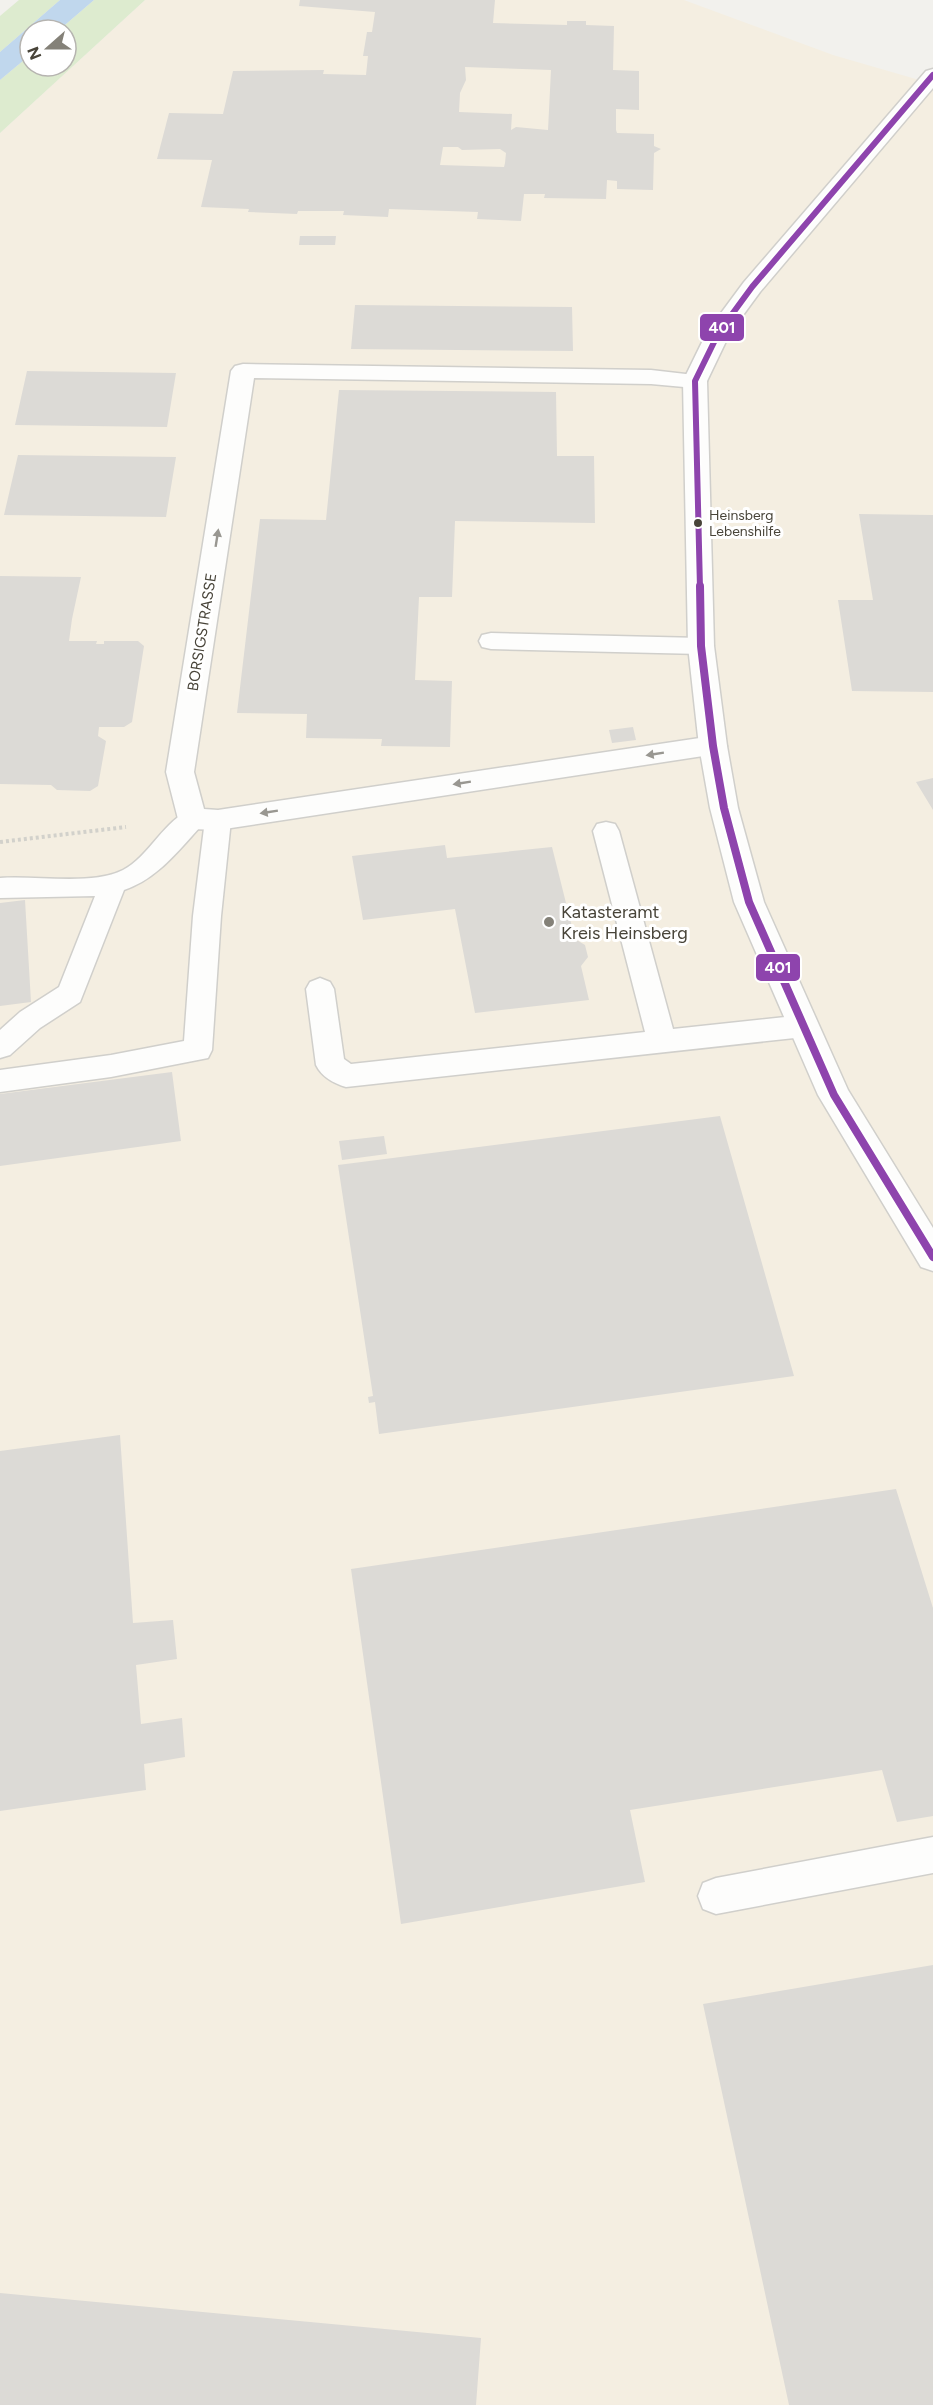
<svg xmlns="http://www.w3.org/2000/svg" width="933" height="2405" font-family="Figtree,sans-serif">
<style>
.commercial{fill:#f4eee1}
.green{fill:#ddebcf}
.water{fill:#c0d7ed}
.building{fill:#dcdad6;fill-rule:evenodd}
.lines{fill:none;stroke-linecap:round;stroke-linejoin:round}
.service-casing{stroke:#d0cfcb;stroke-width:3}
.minor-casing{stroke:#d0cfcb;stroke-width:3}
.tertiary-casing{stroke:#d0cfcb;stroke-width:3}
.path{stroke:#d2d1cb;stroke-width:4;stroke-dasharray:3 3;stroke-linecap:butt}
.service{fill:#fdfdfc;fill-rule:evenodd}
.minor{fill:#fdfdfc;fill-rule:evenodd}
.tertiary{fill:#fdfdfc;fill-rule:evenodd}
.bus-1-far1-casing{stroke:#fff;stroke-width:9}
.bus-1-casing{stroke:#fff;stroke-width:12}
.bus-1-far1{stroke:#8e44ad;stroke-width:6}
.bus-1{stroke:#8e44ad;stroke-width:8}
.oneway{fill:#999791}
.bus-dot{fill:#484439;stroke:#fff;stroke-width:2}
.poi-dot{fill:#848178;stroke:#fff;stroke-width:2}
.labels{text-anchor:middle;stroke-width:6;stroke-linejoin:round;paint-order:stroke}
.far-bus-label{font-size:14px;fill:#484439;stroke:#fff;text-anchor:start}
.far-street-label{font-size:15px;fill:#484439;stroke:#fff}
.poi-label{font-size:18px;fill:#484439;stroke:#fff;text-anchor:start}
.line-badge{stroke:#fff;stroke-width:2}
.badge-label{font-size:16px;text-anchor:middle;font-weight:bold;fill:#fff}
</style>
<rect width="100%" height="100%" fill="#f2f1ed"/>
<path class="commercial" d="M145 0H684L833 55 933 84V2405H0V133Z"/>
<path class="green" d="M19 0H60L0 52V16Z
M94 0H145L0 133V80L30 55V66H66V30H59Z"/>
<path class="water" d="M60 0H94L59 30H30V55L0 80V52Z"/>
<path class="building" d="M300 0H495L493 23 567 25V21H586V25L614 26 613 70 639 71V110L616 109V130L617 133 654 134V146L661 149 654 153 653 190 617 189V181L607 180 606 199 544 198 545 194H524L521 221 477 219 478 212 389 209 388 217 343 215 344 211H298L297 214 248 212 249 209 201 207 212 160 157 159 169 113 223 114 233 71 324 70 323 74 366 75 368 56H363L367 32H372L375 12 299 6ZM465 67 551 70 548 130 516 127 511 130 512 114 459 112 460 93 466 80ZM443 147H458L462 150 500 149 506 153 505 163 504 167 440 165Z
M300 236H336L335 245H299Z
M355 305 572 307 573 351 351 349Z
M27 371 176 373 167 427 15 425Z
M339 390 556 392 557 456H594L595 523 455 521 452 597H419L415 680 452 681 450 747 381 746 382 739 306 738 307 714 237 713 260 519 326 520Z
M18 455 176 457 166 517 4 515Z
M859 514 933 515V692L852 691 838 600H873Z
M0 576 81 577 72 619 69 641H97L96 644H104V641H138L144 646 132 722 124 727H99L98 736 106 741 98 786 90 791 57 790 51 785 0 784Z
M633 727 636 740 612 743 609 730Z
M933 778V810L916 782Z
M445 845 447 858 552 847 575 939 585 945 588 957 581 966 589 1000 475 1013 455 909 363 920 352 856Z
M25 900 31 1002 0 1006V903Z
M172 1072 181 1141 0 1166V1094Z
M720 1116 794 1376 379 1434 375 1402 369 1403 368 1397 373 1396 338 1165Z
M384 1136 387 1154 342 1160 339 1141Z
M120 1435 133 1623 173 1620 177 1659 136 1665 141 1724 182 1718 185 1757 144 1764 146 1790 0 1811V1451Z
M896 1489 933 1608V1816L897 1822 882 1770 630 1810 645 1882 401 1924 351 1569Z
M933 1965V2405H789L703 2004Z
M0 2293 481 2338 476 2405H0Z"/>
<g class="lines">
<g class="service-casing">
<path id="service" d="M491 633 701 638 710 640 713 646 710 652 701 654 491 649 482 647 479 641 482 635Z
M192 810 201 812 205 819 201 826C178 851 157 879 124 890L80 1002 40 1028 10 1055 0 1058V1030L20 1012 59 987 95 896 0 898V878C36 875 91 886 123 870 149 857 166 817 192 810Z
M218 811 227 813 231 820 221 916 212 1050 208 1058 111 1077 0 1092V1070L111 1055 184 1041 193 916 205 820 209 813Z
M606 822 615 824 619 831 673 1029 804 1015 814 1018 818 1026 814 1034 804 1037 346 1087C333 1083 322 1077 316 1065L306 989 310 982 320 978 330 982 334 989 344 1059 351 1064 645 1032 593 831 597 824Z
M933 1837V1873L716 1914 703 1909 698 1896 703 1883 716 1878Z"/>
</g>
<g class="minor-casing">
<path id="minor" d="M243 364 651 370 703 376 707 381 703 386 695 388 651 384 254 378 194 772 204 809 218 810 713 736 723 739 727 746 723 753 218 830 192 829 182 826 178 819 166 772 231 371 235 366Z"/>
</g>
<g class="tertiary-casing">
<path id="tertiary" d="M933 69V88L760 292 730 333 707 381 714 646 727 746 738 808 764 902 848 1090 933 1228V1271L921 1267 818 1095 734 902 710 808 699 746 688 646 683 381 707 332 744 282 926 71Z"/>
</g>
<path class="path" d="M0 842 126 827"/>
<use href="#service" class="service"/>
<use href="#minor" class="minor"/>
<use href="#tertiary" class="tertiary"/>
<g class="bus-1-far1-casing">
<path id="bus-1-far1" d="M700 588 695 381 719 332 752 287 933 75"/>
</g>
<g class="bus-1-casing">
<path id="bus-1" d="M700 586 701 646 713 746 724 808 749 902 834 1095 933 1257"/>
</g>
<use href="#bus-1-far1" class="bus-1-far1"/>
<use href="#bus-1" class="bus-1"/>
</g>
<defs><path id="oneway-solid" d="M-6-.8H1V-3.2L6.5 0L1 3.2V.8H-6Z" transform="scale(1.5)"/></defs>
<g class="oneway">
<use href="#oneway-solid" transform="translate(217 538) rotate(-81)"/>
<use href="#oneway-solid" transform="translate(655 754) rotate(171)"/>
<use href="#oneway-solid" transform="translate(462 783) rotate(171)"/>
<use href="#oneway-solid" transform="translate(269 812) rotate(171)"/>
</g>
<circle class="bus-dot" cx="698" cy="523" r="5"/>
<circle class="poi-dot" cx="549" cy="922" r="6"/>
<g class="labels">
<g class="far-bus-label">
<text x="709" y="520">Heinsberg<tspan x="709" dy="16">Lebenshilfe</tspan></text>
</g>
<g class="far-street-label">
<text transform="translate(202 632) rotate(-81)" y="5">BORSIGSTRASSE</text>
</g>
<g class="poi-label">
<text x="561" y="918">Katasteramt<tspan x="561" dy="21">Kreis Heinsberg</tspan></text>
</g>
</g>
<g class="line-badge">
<rect x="699" y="313" width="46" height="29" rx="6" fill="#8e44ad"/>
<rect x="755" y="953" width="46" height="29" rx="6" fill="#8e44ad"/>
</g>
<g class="badge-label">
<text x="722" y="333">401</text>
<text x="778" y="973">401</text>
</g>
<g transform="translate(48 48) rotate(249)"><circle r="28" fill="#ffffff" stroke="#b6b4b0" stroke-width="1.5"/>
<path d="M0-4.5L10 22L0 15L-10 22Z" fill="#848178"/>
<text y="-9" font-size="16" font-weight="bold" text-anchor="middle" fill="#484439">N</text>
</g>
</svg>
